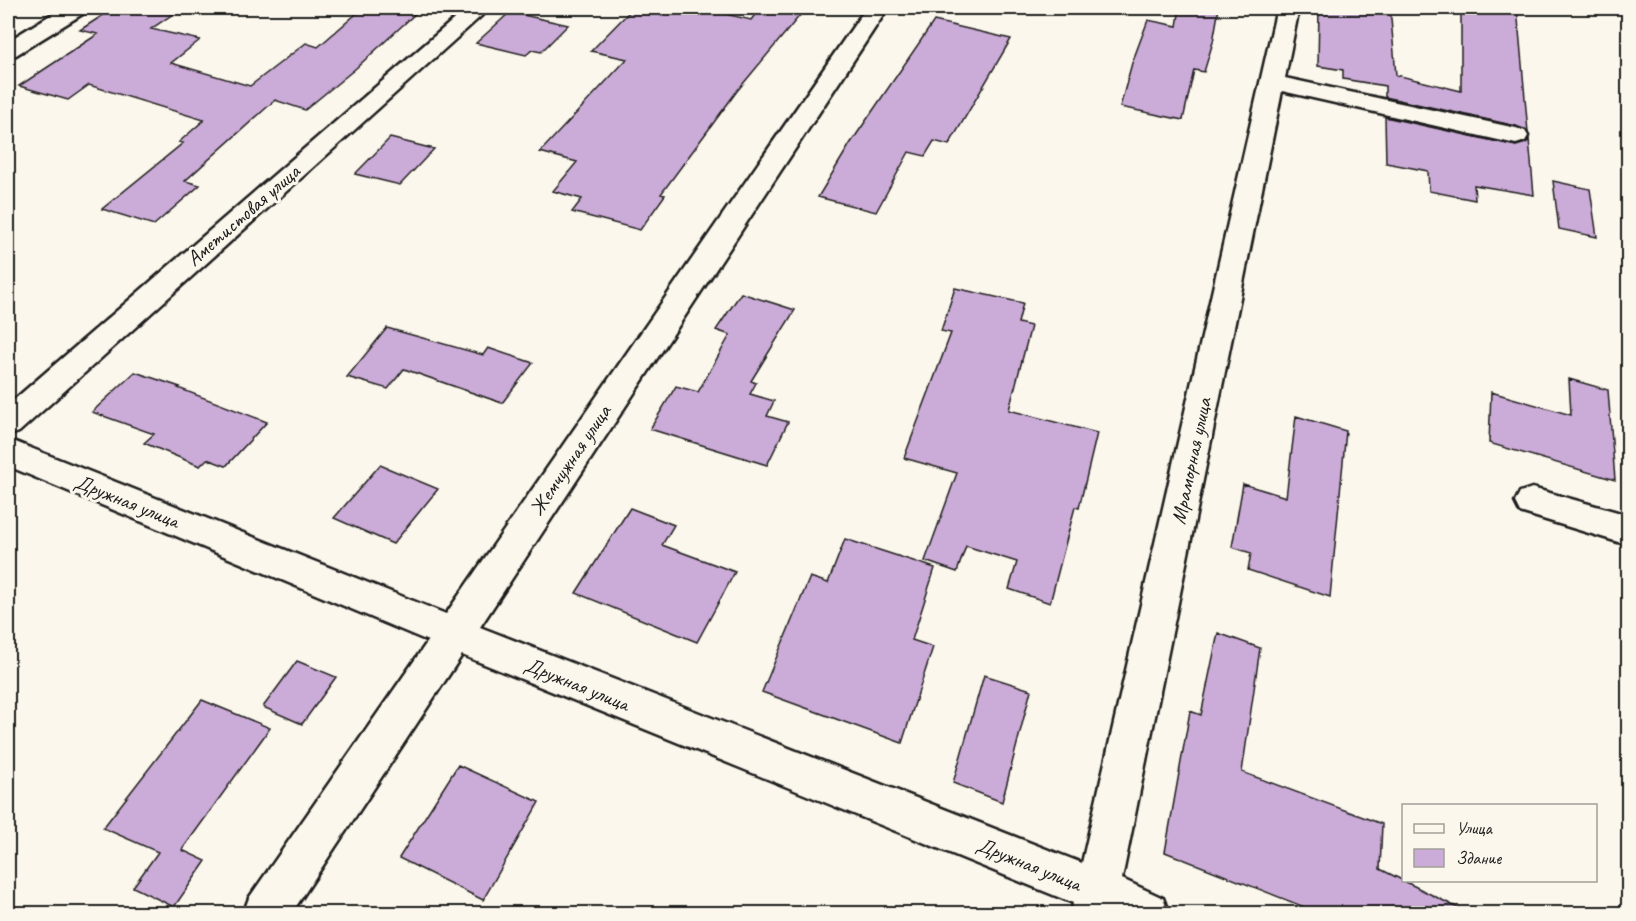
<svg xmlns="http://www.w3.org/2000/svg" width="1636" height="921" font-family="Caveat,sans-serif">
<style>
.building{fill:#cbabd7;stroke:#1c1c1c;stroke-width:1.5}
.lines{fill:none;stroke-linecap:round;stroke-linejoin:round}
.minor-casing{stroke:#1c1c1c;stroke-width:5}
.minor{fill:#fbf7ec;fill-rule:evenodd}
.labels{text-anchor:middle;stroke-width:6;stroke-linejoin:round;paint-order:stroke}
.street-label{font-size:21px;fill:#1c1c1c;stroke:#fbf7ec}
</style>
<rect width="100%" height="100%" fill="#fbf7ec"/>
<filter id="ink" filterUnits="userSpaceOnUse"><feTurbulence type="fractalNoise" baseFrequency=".0167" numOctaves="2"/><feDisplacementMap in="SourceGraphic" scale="12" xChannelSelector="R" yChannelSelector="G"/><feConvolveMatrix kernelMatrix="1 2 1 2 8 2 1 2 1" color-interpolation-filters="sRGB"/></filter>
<g filter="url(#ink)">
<path class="building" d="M114 8H182L151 29 200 40 171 63 250 86 306 43 318 47 363 8H384L415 14 355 69 305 110 275 100 185 181 200 185 154 225 102 209 183 143 179 142 204 120 89 85 68 100 19 86 98 34 80 30Z
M633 8 671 14 677 8H700L751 20 760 8H806L737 91 661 194 665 195 640 230 572 212 582 199 553 191 577 162 540 152 627 59 591 51Z
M1180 8H1219L1213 42 1204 72 1194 70 1183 120 1120 107 1132 63 1148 20 1177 26Z
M1319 8H1390L1396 75 1461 91V8H1517L1528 132 1516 126 1385 97V86L1343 79V70L1318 66Z
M510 12 568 25 541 52 532 50 526 55 476 43Z
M934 21 1011 39 949 145 934 141 925 156 909 152 876 212 818 197 850 144Z
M1385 117 1516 146 1526 143 1529 139 1534 195 1474 185 1475 200 1429 191 1428 171 1386 163Z
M390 138 434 149 400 185 355 174Z
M1553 181 1590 189 1597 237 1559 229Z
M955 288 1023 303 1018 323 1031 326 1009 410 1097 433 1079 508 1075 507 1050 603 1009 589 1017 562 966 546 957 572 925 561 957 473 904 458 951 333 941 331Z
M741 293 795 310 751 381 756 383 750 394 774 401 767 416 788 422 767 465 650 429 676 386 698 392 730 335 716 330Z
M387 328 483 355 488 348 533 363 502 403 404 369 388 389 347 377Z
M135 372 180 387 178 388 267 422 226 466 207 459 200 466 144 443 154 434 92 412Z
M1569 379 1608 390 1615 480 1489 443 1491 392 1571 415Z
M1296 416 1346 431 1330 597 1248 570 1251 553 1232 547 1243 484 1286 497Z
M380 465 438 489 393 544 334 518Z
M630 508 674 525 662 545 735 572 697 642 576 593Z
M845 539 935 568 912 640 933 647 902 743 762 692 810 577 828 583Z
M1218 633 1260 648 1242 772 1382 824 1380 869 1470 914H1322L1165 852 1190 711 1201 715Z
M297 661 336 677 302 724 263 707Z
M984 675 1031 690 1002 802 953 783Z
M202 700 270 728 182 850 206 861 174 907 133 887 158 852 103 828Z
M458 765 539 802 483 900 399 858Z"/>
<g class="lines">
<g class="minor-casing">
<path id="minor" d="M62 8H87L84 13 16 55 8 57V41Z
M467 8H490L19 432 8 436V405Z
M866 8H888L480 627 1082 863 1277 8H1299L1285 78 1516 128 1525 131 1528 136 1525 141 1516 144 1282 91 1122 879 1163 898 1169 914H1071L1073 903 462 655 291 914H243L249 898 428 641 8 466V439L446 614Z
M1532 488 1628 515V545L1520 512 1515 502 1520 492Z"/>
</g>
<use href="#minor" class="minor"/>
</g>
</g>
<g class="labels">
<g class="street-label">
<text transform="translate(243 215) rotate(-41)" y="7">Аметистовая улица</text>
<text transform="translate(570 460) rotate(-56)" y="7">Жемчужная улица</text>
<text transform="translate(1191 461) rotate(-78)" y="7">Мраморная улица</text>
<text transform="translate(127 501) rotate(22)" y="7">Дружная улица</text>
<text transform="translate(577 684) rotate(22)" y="7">Дружная улица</text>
<text transform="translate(1029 864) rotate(22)" y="7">Дружная улица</text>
</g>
</g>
<rect width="1636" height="921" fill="none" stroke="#fbf7ec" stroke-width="30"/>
<rect x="15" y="15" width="1606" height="891" fill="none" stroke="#1c1c1c" stroke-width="2" filter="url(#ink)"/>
<rect x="1402" y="804" width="195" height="78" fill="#fbf7ec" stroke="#a29f99" stroke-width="1.5"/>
<rect x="1414" y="824" width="30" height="9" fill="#fbf7ec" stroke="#a29f99" stroke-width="1.5"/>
<text x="1456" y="834" font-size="18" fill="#1c1c1c">Улица</text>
<rect x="1414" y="849" width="30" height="18" fill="#cbabd7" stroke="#a29f99" stroke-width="1.5"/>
<text x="1456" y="864" font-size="18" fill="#1c1c1c">Здание</text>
</svg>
